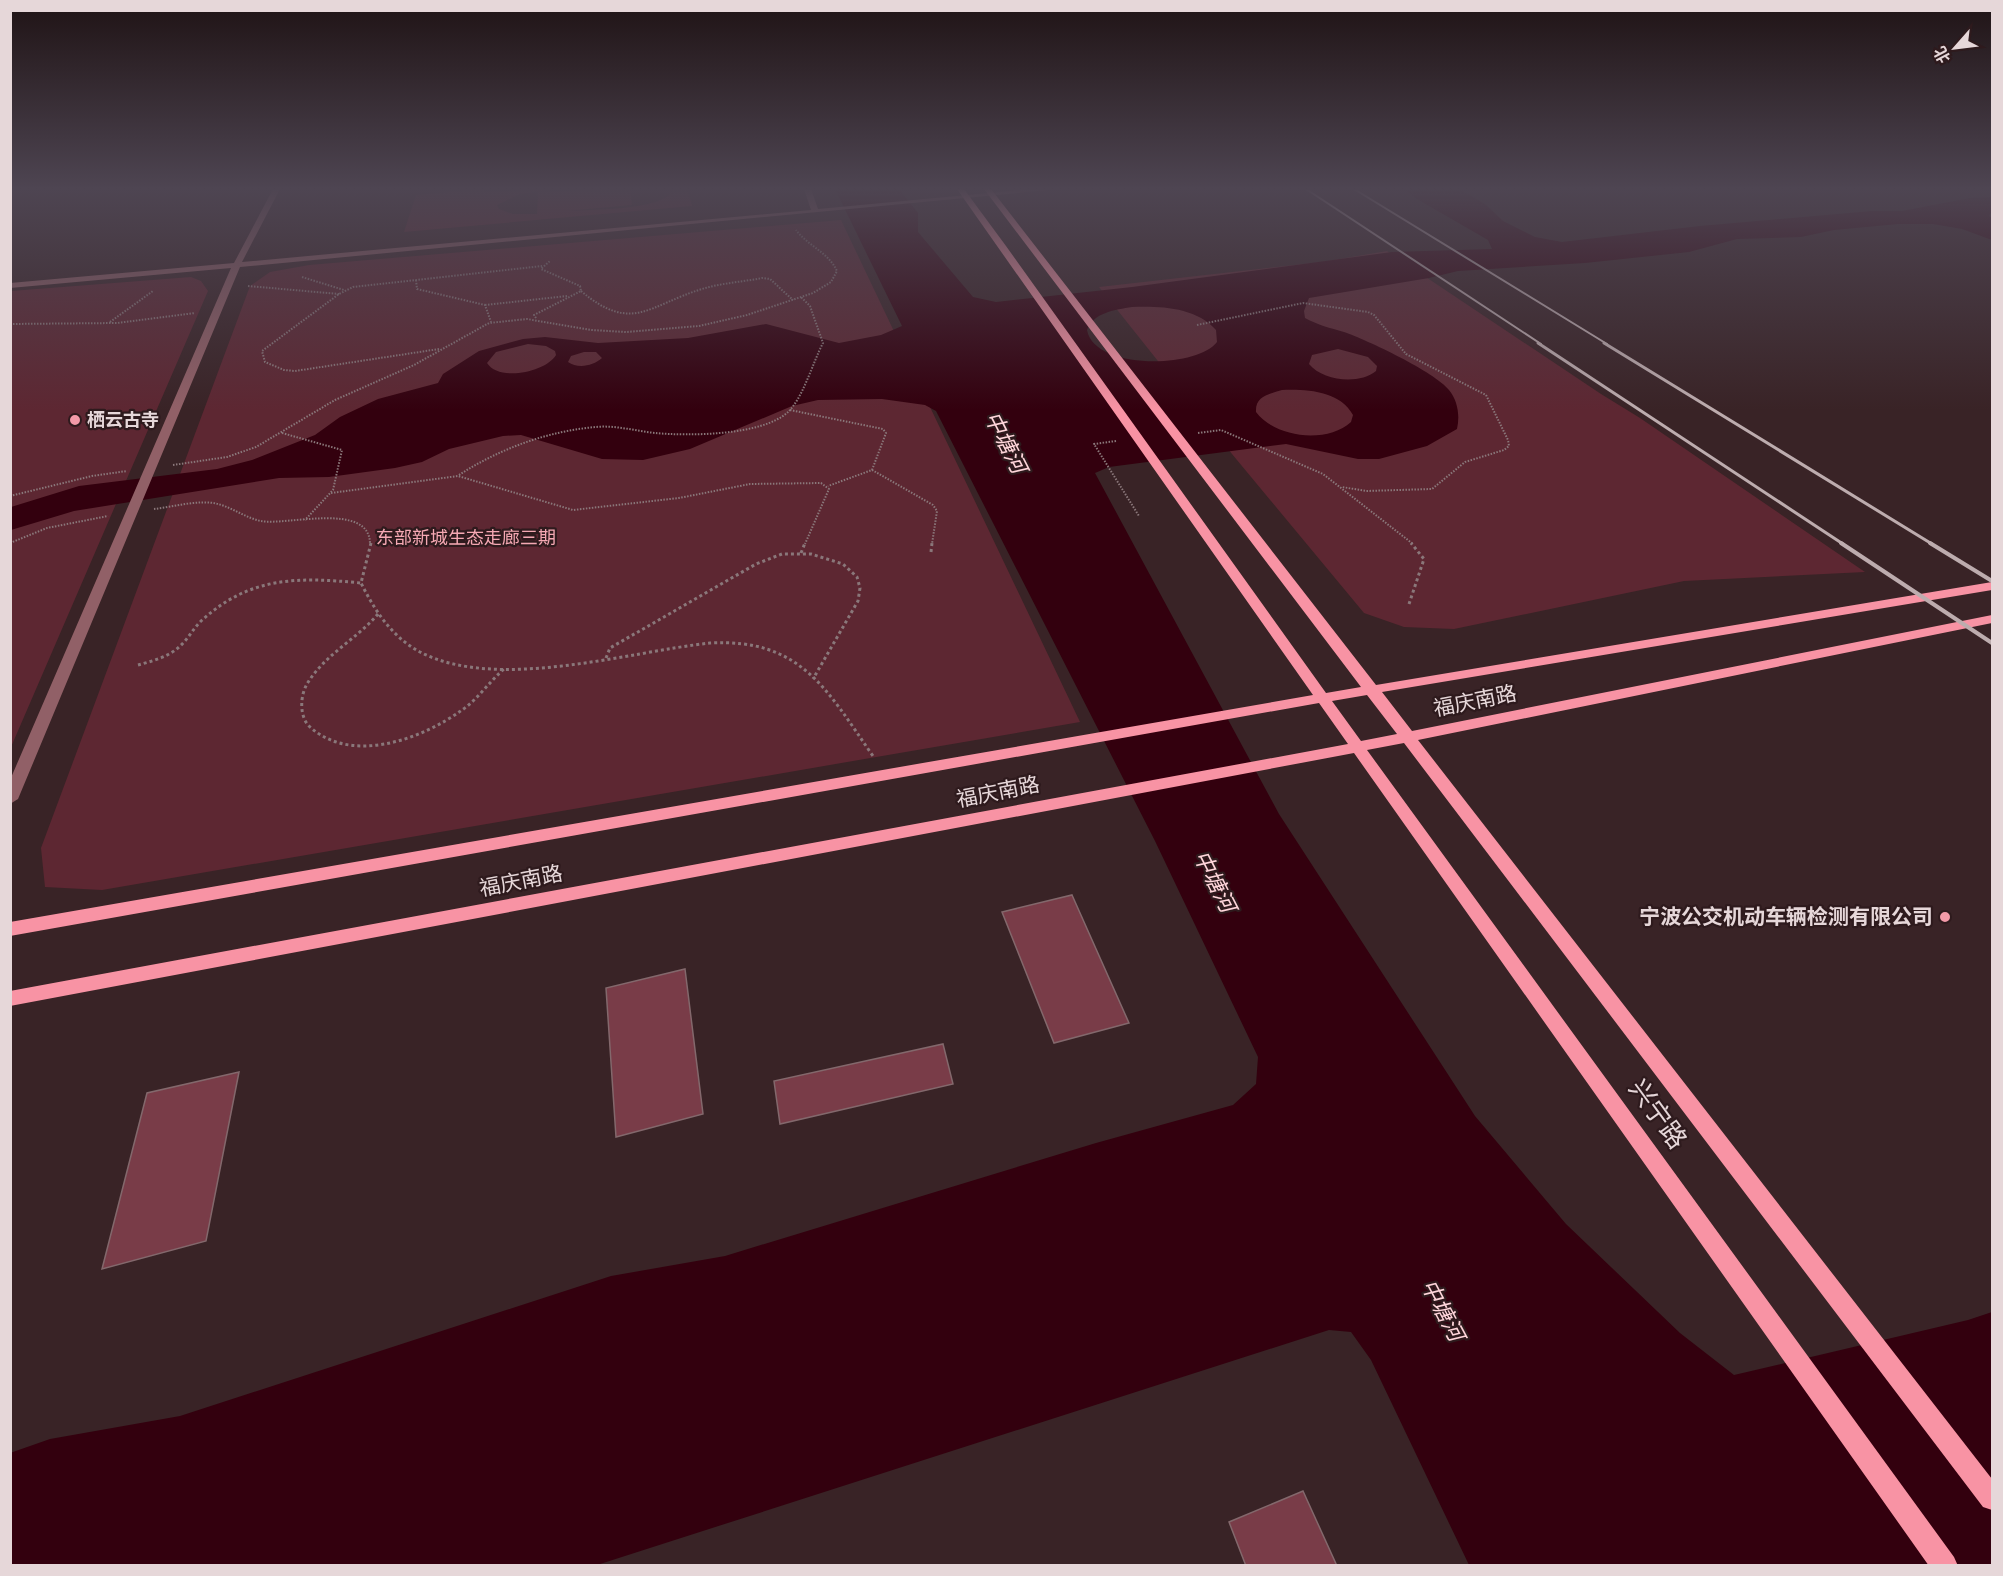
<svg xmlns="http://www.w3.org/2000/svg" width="2003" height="1576" font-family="'Golos Text','Noto Sans SC',sans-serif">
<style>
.green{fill:#5d2732}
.water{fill:#33000e;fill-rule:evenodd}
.building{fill:#793c48;stroke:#83686c;stroke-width:1.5}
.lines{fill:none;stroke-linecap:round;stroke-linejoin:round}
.path-far1{stroke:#8a777a;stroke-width:2;stroke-dasharray:1.5 1.5;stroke-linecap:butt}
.path{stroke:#8a777a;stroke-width:3;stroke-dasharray:3 3;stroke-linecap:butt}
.minor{fill:#916067;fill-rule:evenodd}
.major{fill:#f893a4;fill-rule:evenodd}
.rail-far2{stroke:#bdacae;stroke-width:2}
.rail-far1{stroke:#bdacae;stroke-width:3}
.rail{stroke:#bdacae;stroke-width:4}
.poi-dot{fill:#f39aa8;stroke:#2e1a1d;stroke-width:2}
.labels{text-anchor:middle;stroke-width:4.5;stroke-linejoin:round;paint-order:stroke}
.far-poi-label{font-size:18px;font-weight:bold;fill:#e6d7d9;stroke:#2e1a1d;text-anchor:start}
.far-park-label{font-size:18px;fill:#f5a8b3;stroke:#2e1a1d}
.street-label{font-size:21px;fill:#e6d7d9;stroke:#2e1a1d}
.poi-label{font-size:21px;font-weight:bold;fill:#e6d7d9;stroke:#2e1a1d;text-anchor:end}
.water-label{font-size:22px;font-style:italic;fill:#ffd6db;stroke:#2e1a1d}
.near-street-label{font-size:26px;fill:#e6d7d9;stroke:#2e1a1d}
</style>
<rect width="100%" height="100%" fill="#392326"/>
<path class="green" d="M484 189V192L558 189 520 194 497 205 499 209 513 214H537L538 192 630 189 632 205 566 211C591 209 652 211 670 194L669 189H688L692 206 404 232 416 195Z
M841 220 1080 722 102 890 45 887 41 848 250 286 270 272 309 265Z
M1387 251 1601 394 1640 418 1865 572 1684 581 1454 629 1404 627 1364 613 1232 454 1099 287 1322 262Z
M191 277 201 281 208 291 11 747V291Z"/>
<path class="water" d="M835 189H899L918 213V232L973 297 996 302 1132 287 1392 252 1492 249 1488 240 1417 199 1404 189H1459L1485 204 1503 221 1535 237 1562 242 1700 226 1872 211H1902L1970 198 1992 197V211L1989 216 1992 218V240L1962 229 1933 224H1898L1834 230 1801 237 1737 239 1689 252 1585 263 1458 271 1429 278 1309 298 1304 311 1305 318C1318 325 1330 328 1344 332 1367 340 1435 372 1449 390 1458 401 1460 416 1457 429L1427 446 1379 459H1358L1286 444 1109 467 1095 473 1279 814 1475 1116 1566 1224 1680 1333 1734 1375 1968 1320 1992 1312V1565H1469L1371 1360 1351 1332 1329 1330 597 1565H11L10 1453 50 1439 180 1416 611 1276 725 1256 1096 1143 1233 1105 1256 1084 1258 1057 1155 841 936 411 925 405 882 399 818 400 792 406 690 449 643 460 602 459 521 435 503 436 449 449 422 462 395 468 329 477 279 478 74 511 11 530V507L79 486 217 469 252 460 315 435 340 417 378 399 438 383 443 374 479 351 523 339 545 337 598 343 688 338 766 324 839 343 881 335 902 326ZM1132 307C1160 306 1196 307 1216 330L1217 342C1196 369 1094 370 1087 330 1094 312 1115 310 1132 307ZM528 344 546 346 555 351 556 355C546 372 499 382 487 363L496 352ZM1338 349 1368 357 1377 366 1376 371C1359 385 1323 381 1309 364L1312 355ZM584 352H596L602 358C593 366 578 369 568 362L571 356ZM1282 390C1307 389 1340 391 1353 415L1351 422C1327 444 1275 438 1256 412 1255 396 1269 394 1282 390Z"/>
<path class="building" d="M1072 895 1129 1023 1054 1043 1002 912Z
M685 969 703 1114 616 1137 606 988Z
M943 1044 953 1084 780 1124 774 1081Z
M239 1072 206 1241 102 1269 147 1093Z
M1303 1491 1337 1566H1246L1229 1522Z"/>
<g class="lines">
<path class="path-far1" d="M302 277 344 290
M416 280 417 289 485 305 491 322
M248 286 339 294
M581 291C632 334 649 305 702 289 721 283 742 282 762 278L770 279 793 300
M485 305 567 296
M536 318 534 315 581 291 580 286 541 269 550 261
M110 322 153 291
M10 324 117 323 195 313
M1197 325 1303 303 1368 312 1374 315 1406 354 1486 395 1508 440 1509 446 1504 450 1465 462 1432 489 1366 491 1342 487
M439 349 295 371 284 370 265 362 262 351 339 294 353 287 542 266
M790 410 883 429 886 433 872 470 828 486
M282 433 342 450 333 490 305 520
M1198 433 1221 430 1323 474 1413 544
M1116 441 1094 444 1139 516
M173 465 227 457 256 447 335 400 414 365 489 323 527 319 591 330 626 332 699 326 747 315 813 293 831 282 837 271C828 252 808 246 796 230
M872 470 933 505 937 511 932 544
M459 475C499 449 548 431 596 427 616 425 635 431 655 433 688 436 762 436 788 412 803 398 813 362 823 343L810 306 801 297
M331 493 458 476 573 510 679 498 750 484 821 483 829 489 805 544
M10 496 92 476 127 471
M154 509C174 507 199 499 218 504 233 508 246 518 261 521 287 526 370 501 370 544
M10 543 47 528 108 516"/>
<path class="path" d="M371 543 361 583C375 611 392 637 420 652 497 692 627 652 710 643 801 638 827 690 873 756
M931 552 932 543
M801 553 805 543
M1409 604 1424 559 1411 543
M378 614C357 639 324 655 307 684 300 696 299 717 310 727 352 765 422 739 462 710 478 699 489 682 504 669
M606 658 610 648 756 564 782 554H811L843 564 857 577 860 588 858 601 813 679
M138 665C152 661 169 657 180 646 188 639 193 629 201 621 250 576 298 577 361 583"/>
<path class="minor" d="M273 189H280L242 262 811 210 804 189H811L818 209 1032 189H1059L240 267 18 799 10 804V780L231 268 10 288V283L234 263Z"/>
<path class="major" d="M957 189H964L1006 246 1326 693 1361 687 984 189H991L1376 685 1992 582V590L1382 692 1412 731 1992 615V623L1418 740 1992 1479V1510L1983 1507 1404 743 1367 750 1954 1557 1958 1566H1929L1354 753 10 1006V991L1348 744 1319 703 10 936V922L1313 695ZM1367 695 1397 734 1361 741 1332 701Z"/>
<path class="rail-far2" d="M1306 189 1541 344
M1354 189 1607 344"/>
<path class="rail-far1" d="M1538 343 1843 544
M1604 343 1932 544"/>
<path class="rail" d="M1841 543 1992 643
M1930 543 1992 581"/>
</g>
<linearGradient id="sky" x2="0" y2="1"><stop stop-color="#1f1315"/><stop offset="0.46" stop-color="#4e4552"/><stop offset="1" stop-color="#4e4552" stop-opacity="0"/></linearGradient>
<rect width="2003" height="410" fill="url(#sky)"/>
<g class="poi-dot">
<circle cx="75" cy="420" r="6"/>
<circle cx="1945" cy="917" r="6"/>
</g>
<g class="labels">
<g class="far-poi-label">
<text x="87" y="426">栖云古寺</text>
</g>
<g class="far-park-label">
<text x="466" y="544">东部新城生态走廊三期</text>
</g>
<g class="street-label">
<text transform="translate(1475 701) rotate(-11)" y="7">福庆南路</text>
<text transform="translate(998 792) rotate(-11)" y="7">福庆南路</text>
<text transform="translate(521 881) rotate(-11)" y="7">福庆南路</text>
</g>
<g class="poi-label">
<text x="1933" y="924">宁波公交机动车辆检测有限公司</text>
</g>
<g class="water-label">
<text transform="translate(1006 442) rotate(63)" y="8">中塘河</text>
<text transform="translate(1215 881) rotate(63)" y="8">中塘河</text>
<text transform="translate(1443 1310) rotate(62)" y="8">中塘河</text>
</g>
<g class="near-street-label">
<text transform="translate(1658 1114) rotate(54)" y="9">兴宁路</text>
</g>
</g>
<rect width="2003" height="1576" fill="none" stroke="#e6d7d9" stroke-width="24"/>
<g transform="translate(1955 48) rotate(242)" stroke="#2e1a1d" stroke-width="4.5" paint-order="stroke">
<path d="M0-4.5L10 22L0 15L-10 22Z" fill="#e6d7d9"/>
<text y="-9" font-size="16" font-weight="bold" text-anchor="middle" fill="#e6d7d9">北</text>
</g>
</svg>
